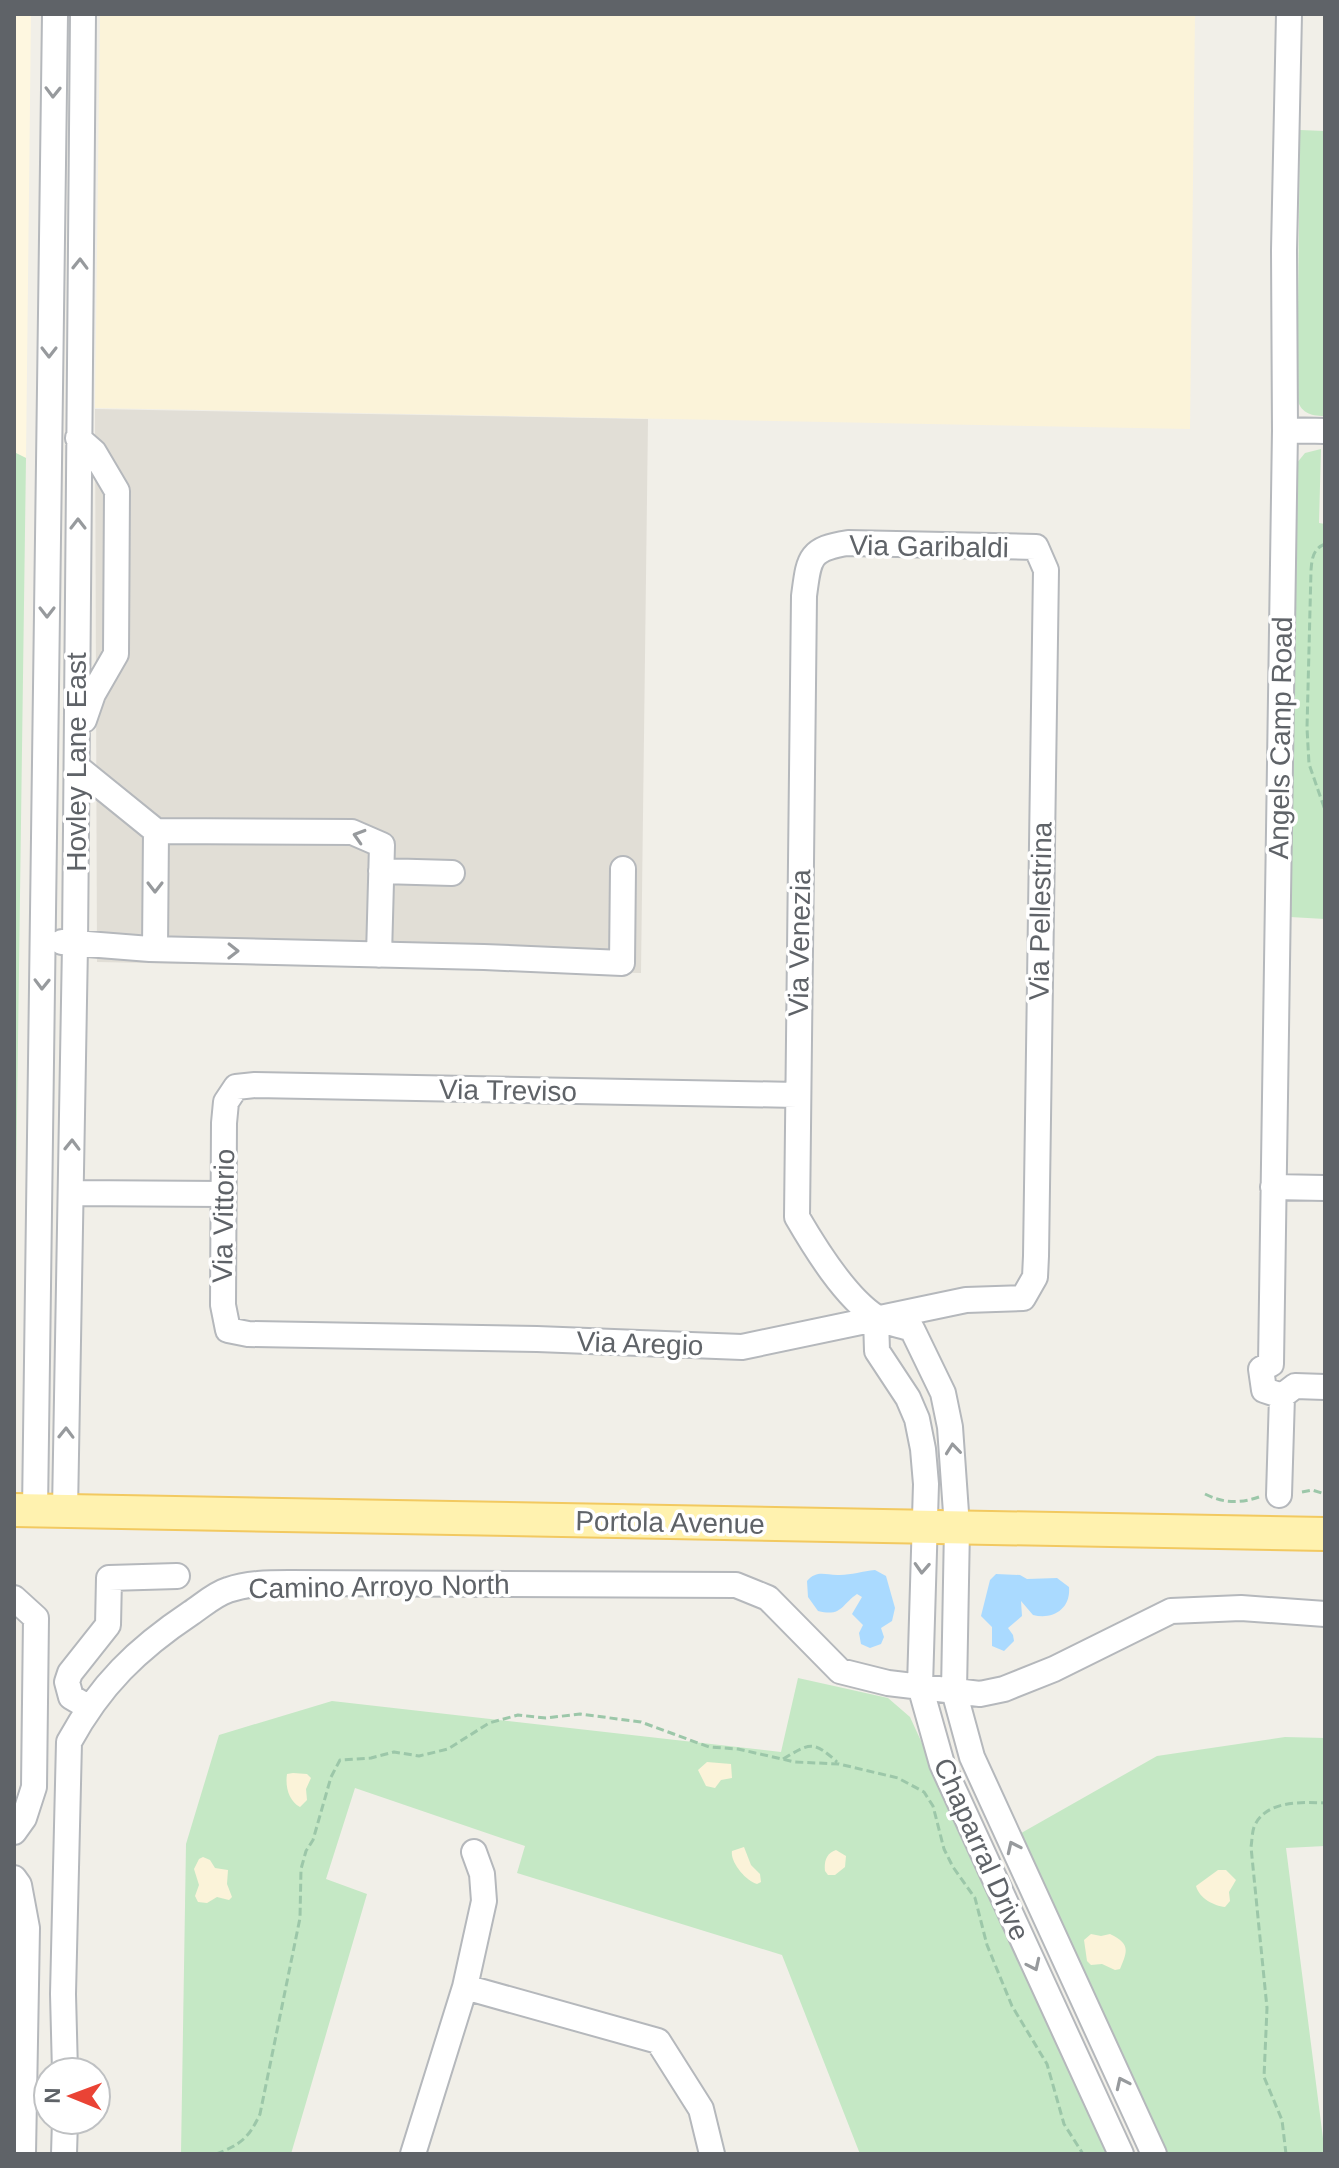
<svg xmlns="http://www.w3.org/2000/svg" width="1339" height="2168" font-family="Helvetica,sans-serif">
<style>
.commercial{fill:#fef7e0}
.education{fill:#e1ded6}
.green{fill:#c5e8c5}
.sand{fill:#fbf3d9}
.water{fill:#aadaff}
.lines{fill:none;stroke-linecap:round;stroke-linejoin:round}
.minor-casing{stroke:#b5b8bc;stroke-width:28}
.major-casing{stroke:#f2c960;stroke-width:36}
.path{stroke:#9cc7a9;stroke-width:3;stroke-dasharray:8 4;stroke-linecap:butt}
.minor{stroke:#fff;stroke-width:24}
.major{stroke:#fff2af;stroke-width:32}
.oneway{stroke:#979a9d}
.labels{text-anchor:middle;stroke-width:7;stroke-linejoin:round;paint-order:stroke}
.street-label{font-size:28px;fill:#5f6368;stroke:#fff}
</style>
<rect width="100%" height="100%" fill="#f1efe8"/>
<path class="commercial" d="M14 14H31L26 458 14 452Z"/>
<path class="education" d="M95 409 648 419 641 973 97 962Z"/>
<path class="green" d="M1300 130 1325 131 1324 416C1310 416 1300 412 1297 398Z
M1321 449 1319 523 1325 524V919L1290 917 1296 464 1305 453Z
M14 452 26 458 14 1333Z
M798 1678 888 1698 910 1717 1110 2154H860L782 1955 517 1873 525 1846 355 1788 326 1879 367 1894 291 2154H181L186 1844 219 1735 332 1701 781 1752Z
M1285 1737 1325 1738V1846L1286 1848 1325 2154H1164L1016 1836 1157 1756Z"/>
<path class="sand" d="M100 14H1195L1190 429 95 408Z
M707 1762 731 1764 732 1778 721 1780 715 1788 706 1786 698 1770Z
M293 1773 307 1774 311 1778 306 1789 307 1800 300 1807C289 1801 285 1787 287 1774Z
M744 1847 751 1865 760 1874 761 1882 757 1884C746 1881 730 1862 732 1851Z
M836 1850 846 1856 845 1867 835 1875H828L825 1871C824 1862 826 1853 836 1850Z
M203 1857 210 1860 215 1868 228 1870 227 1884 232 1897 229 1900 217 1897 207 1903 198 1902 195 1896 199 1885 194 1869 199 1859Z
M1218 1870H1226L1236 1880 1229 1892 1230 1901 1225 1907C1214 1906 1199 1898 1196 1886Z
M1091 1934 1101 1936 1110 1934C1130 1944 1128 1950 1120 1969L1115 1970 1102 1964 1091 1965 1087 1961 1084 1940Z"/>
<path class="water" d="M875 1570 886 1576 895 1608 892 1621 881 1628 884 1637 881 1644 870 1648 861 1644 859 1633 863 1625 852 1614 862 1597 857 1594C841 1605 842 1617 818 1611L808 1597 807 1581C818 1569 826 1576 840 1575 851 1575 863 1571 875 1570Z
M996 1574 1020 1575 1027 1579 1057 1578 1069 1587C1071 1609 1053 1620 1033 1615L1021 1601 1022 1616 1008 1628 1013 1635 1014 1641 1004 1651 992 1646V1627L981 1616 990 1580Z"/>
<g class="lines">
<g class="minor-casing">
<path id="minor" d="M1289 14 1284 250 1285 430 1271 1364 1261 1369 1264 1390 1282 1396 1295 1386 1325 1387
M1285 430 1325 431
M78 438 94 452 117 491 116 654 93 694 84 720
M77 767 156 831
M381 871 452 873
M62 942 150 949 484 957 622 963 623 869
M155 949 156 831 352 832 382 845 379 955
M797 1095 255 1085 236 1087 226 1102 224 1123 223 1305 228 1330 248 1334 537 1339 742 1347 966 1300 1023 1298 1035 1277 1036 1256 1046 570 1036 547 848 543C808 549 809 559 804 596L797 1217C815 1248 845 1297 876 1317 885 1323 901 1325 912 1329L943 1393 950 1427 957 1527 954 1691 972 1757 1154 2154
M1273 1187 1325 1188
M71 1193 223 1194
M876 1318 877 1351 908 1398 917 1419 923 1449 926 1484 920 1686 942 1764 1121 2154
M1279 1495 1282 1396
M35 1511 55 14
M65 1511 75 945 83 14
M14 1598 36 1618 34 1787 24 1818 14 1832
M88 1707 71 1697 67 1682 70 1673 108 1625 109 1578 177 1576
M14 1878 19 1885 27 1928 23 2154
M465 1987 658 2041 701 2109 712 2154
M65 2072 63 1994 69 1742C100 1685 137 1649 191 1613 203 1605 215 1594 228 1590 248 1583 268 1583 289 1583L736 1585 768 1598 840 1671 888 1683 980 1694 1004 1689 1054 1669 1171 1611 1241 1608 1325 1614
M64 2154 65 2120
M413 2154 465 1987 484 1901 482 1874 474 1852"/>
</g>
<g class="major-casing">
<path id="major" d="M14 1510 1325 1534"/>
</g>
<path class="path" d="M1325 544C1313 549 1312 558 1311 570L1307 728 1309 764 1325 810
M1302 1492 1312 1490 1325 1494
M1205 1494C1223 1503 1239 1504 1259 1497
M783 1759C810 1743 813 1740 837 1762
M216 2154C240 2145 249 2138 260 2114L300 1918 301 1869 306 1851 313 1840 331 1777 340 1760 371 1758 394 1752 419 1756 448 1749 489 1723 518 1715 546 1718 580 1714 641 1722 709 1747 738 1749 795 1762 839 1764 898 1778 924 1792 933 1806 944 1849 953 1867 975 1898 987 1945 1012 2006 1047 2064 1064 2124 1083 2154
M1286 2154 1282 2120 1264 2077 1267 2008 1251 1847C1252 1841 1252 1833 1254 1827 1265 1800 1302 1802 1325 1803"/>
<use href="#minor" class="minor"/>
<use href="#major" class="major"/>
</g>
<defs><path id="oneway-chevron" d="M-2-3.5L2.5 0L-2 3.5" fill="none" stroke-width="1.6" stroke-linecap="round" stroke-linejoin="round" transform="scale(2)"/></defs>
<g class="oneway">
<use href="#oneway-chevron" transform="translate(53 92) rotate(91)"/>
<use href="#oneway-chevron" transform="translate(80 264) rotate(-89)"/>
<use href="#oneway-chevron" transform="translate(49 352) rotate(90)"/>
<use href="#oneway-chevron" transform="translate(78 524) rotate(-90)"/>
<use href="#oneway-chevron" transform="translate(47 612) rotate(90)"/>
<use href="#oneway-chevron" transform="translate(359 836) rotate(-163)"/>
<use href="#oneway-chevron" transform="translate(155 887) rotate(90)"/>
<use href="#oneway-chevron" transform="translate(233 951) rotate(1)"/>
<use href="#oneway-chevron" transform="translate(42 984) rotate(91)"/>
<use href="#oneway-chevron" transform="translate(72 1145) rotate(-89)"/>
<use href="#oneway-chevron" transform="translate(66 1433) rotate(-89)"/>
<use href="#oneway-chevron" transform="translate(953 1449) rotate(-96)"/>
<use href="#oneway-chevron" transform="translate(922 1568) rotate(93)"/>
<use href="#oneway-chevron" transform="translate(1013 1847) rotate(-115)"/>
<use href="#oneway-chevron" transform="translate(1034 1965) rotate(65)"/>
<use href="#oneway-chevron" transform="translate(1122 2083) rotate(-115)"/>
</g>
<g class="labels">
<g class="street-label">
<text transform="translate(929 546) rotate(1)" y="10">Via Garibaldi</text>
<text transform="translate(1280 738) rotate(-89)" y="10">Angels Camp Road</text>
<text transform="translate(76 762) rotate(-90)" y="10">Hovley Lane East</text>
<text transform="translate(1040 911) rotate(-89)" y="10">Via Pellestrina</text>
<text transform="translate(799 943) rotate(-89)" y="10">Via Venezia</text>
<text transform="translate(508 1090) rotate(1)" y="10">Via Treviso</text>
<text transform="translate(223 1216) rotate(-89)" y="10">Via Vittorio</text>
<text transform="translate(640 1343) rotate(2)" y="10">Via Aregio</text>
<text transform="translate(670 1522) rotate(1)" y="10">Portola Avenue</text>
<text transform="translate(379 1586) rotate(-1)" y="10">Camino Arroyo North</text>
<text transform="translate(982 1849) rotate(66)" y="10">Chaparral Drive</text>
</g>
</g>
<rect width="1339" height="2168" fill="none" stroke="#5f6368" stroke-width="32"/>
<g transform="translate(72 2096) rotate(271)"><circle r="38" fill="#ffffff" stroke="#bfc1c3" stroke-width="2"/>
<path d="M0-6L14 30L0 20L-14 30Z" fill="#ea4335"/>
<text y="-12" font-size="22" font-weight="bold" text-anchor="middle" fill="#5f6368">N</text>
</g>
</svg>
